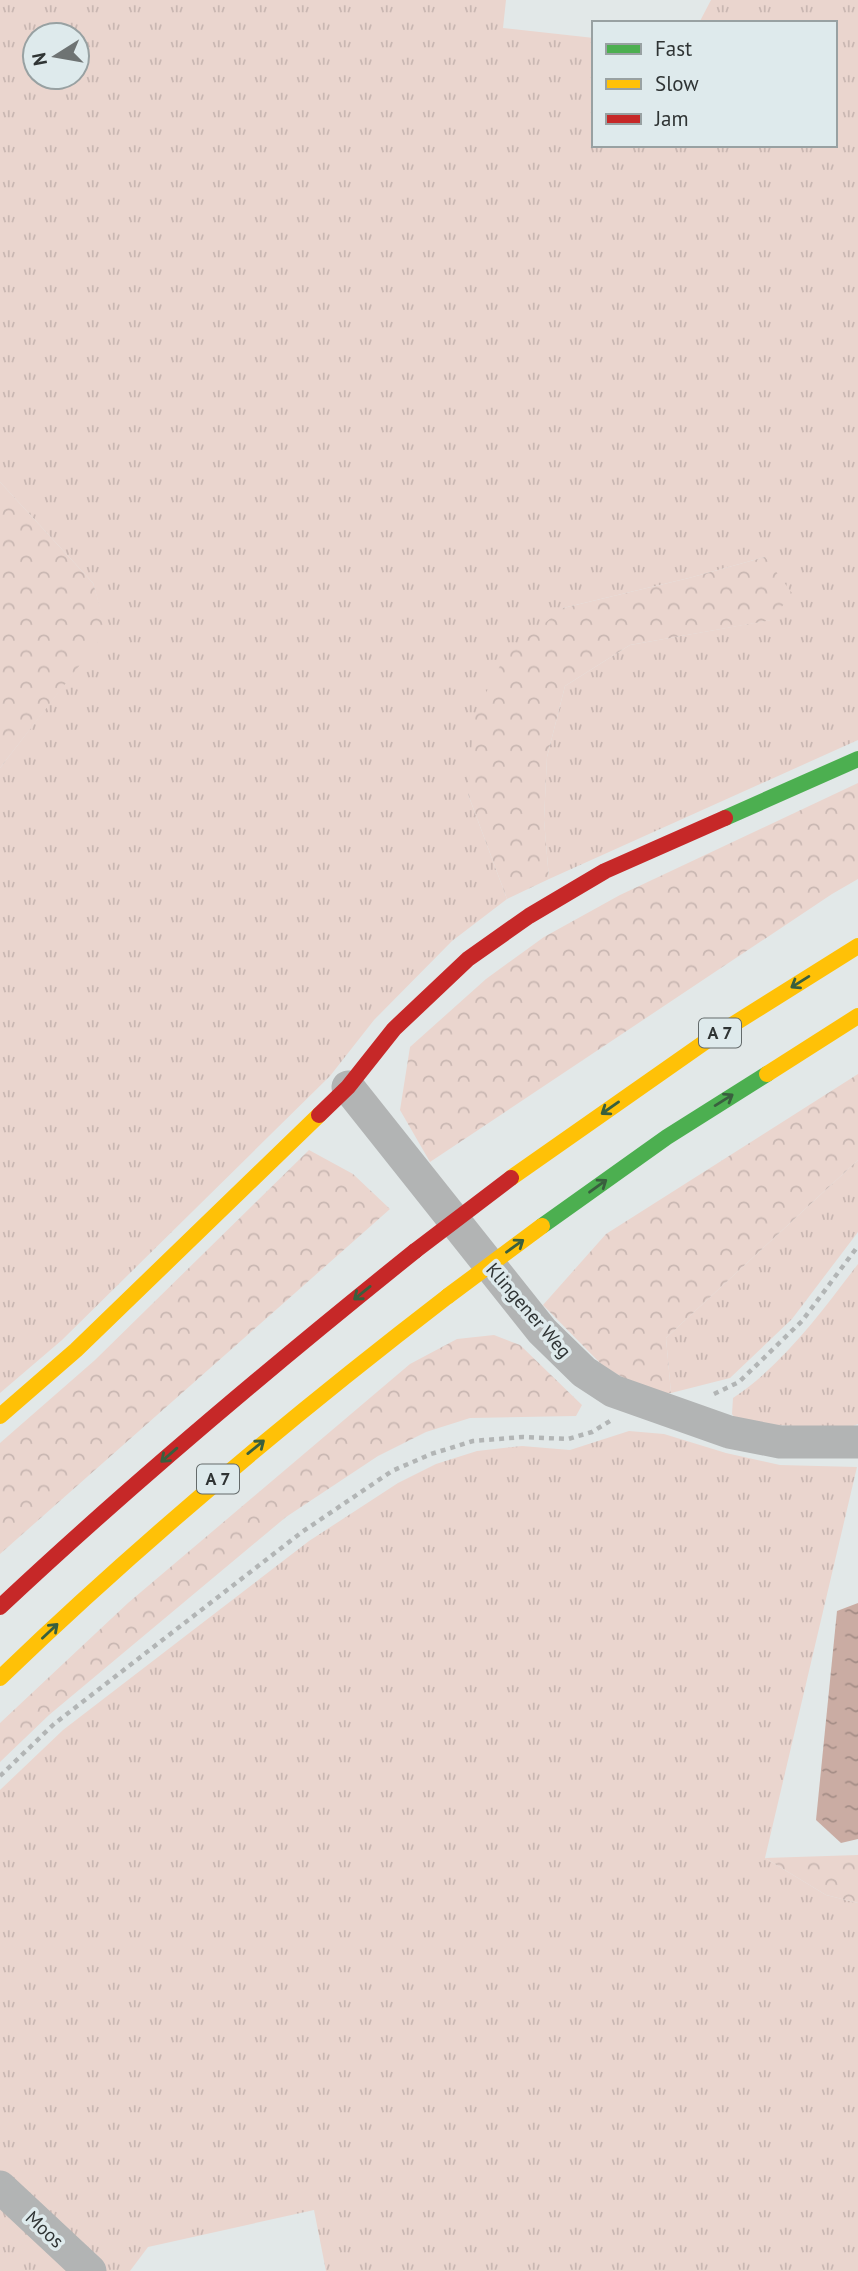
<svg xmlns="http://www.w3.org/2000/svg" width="858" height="2271" font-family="'PT Sans',sans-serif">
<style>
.grass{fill:url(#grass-tufts);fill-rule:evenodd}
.forest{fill:url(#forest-crowns)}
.water{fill:url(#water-ripples)}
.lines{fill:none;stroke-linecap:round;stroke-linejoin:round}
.path{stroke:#b2b5b5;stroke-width:4.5;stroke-dasharray:5 5;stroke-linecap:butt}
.street{stroke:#b2b4b4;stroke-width:33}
.fast{stroke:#4caf50;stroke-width:16}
.slow{stroke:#ffc107;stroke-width:16}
.jam{stroke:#c62828;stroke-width:16}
.slow-bridge{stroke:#ffc107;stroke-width:16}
.jam-bridge{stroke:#c62828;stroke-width:16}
.oneway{stroke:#395f3e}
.labels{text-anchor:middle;stroke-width:7;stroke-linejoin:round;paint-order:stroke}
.shield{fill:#deeaec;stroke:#646b6b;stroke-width:2}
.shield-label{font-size:18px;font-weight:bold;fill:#2f3434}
.street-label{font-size:19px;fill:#2f3434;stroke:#deeaec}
</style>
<defs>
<pattern id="grass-tufts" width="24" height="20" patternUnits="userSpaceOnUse" patternTransform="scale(1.75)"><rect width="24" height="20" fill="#ead5ce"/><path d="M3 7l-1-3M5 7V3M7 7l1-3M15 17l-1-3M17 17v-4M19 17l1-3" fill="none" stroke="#c9b7b2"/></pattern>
<pattern id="forest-crowns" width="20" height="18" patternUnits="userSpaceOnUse" patternTransform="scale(1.75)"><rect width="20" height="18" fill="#ead5ce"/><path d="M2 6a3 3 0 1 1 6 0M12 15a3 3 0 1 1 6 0" fill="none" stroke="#c9b7b2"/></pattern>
<pattern id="water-ripples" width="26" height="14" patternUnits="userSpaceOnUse" patternTransform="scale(1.75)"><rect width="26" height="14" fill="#caaca3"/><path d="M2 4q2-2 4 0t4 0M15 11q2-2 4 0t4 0" fill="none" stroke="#a48d86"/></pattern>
</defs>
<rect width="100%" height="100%" fill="#e2e8e8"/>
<path class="grass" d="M0 0H506L503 28 594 38V145H835V23H699L711 0H858V740L549 879 544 820 547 757 565 686 630 645 771 620 765 557 689 578 563 608 468 794 507 899 452 941 374 1020 330 1076 62 1340 0 1393V768L106 630 93 583 0 482ZM35 35H77V77H35Z
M858 1160V1232L792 1319 730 1378 671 1393 666 1338Z
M858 1264V1424L848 1428 739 1424 732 1414 733 1398C783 1365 822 1311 858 1264Z
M629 1431 664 1434 726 1453 780 1465 857 1467 765 1858 826 1895 858 1903V2271H326L314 2210 148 2247 130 2271H106L0 2174V1790L63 1730 309 1541 398 1483 436 1464 477 1451 522 1446 570 1450Z
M0 2196 77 2271H0Z"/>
<path class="forest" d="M0 482 93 583 107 630 0 768Z
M765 557 792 593 772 620 630 645 565 686 547 757 544 820 549 879 507 899 468 794 474 716 505 656 563 608 689 578Z
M858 783V879L832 894 430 1162 400 1110 410 1047 486 979 544 937 620 895Z
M858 1074V1160L666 1338 671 1393 653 1395 603 1366 543 1305 606 1234Z
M309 1150 353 1174 390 1209 0 1554V1443L95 1360Z
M494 1335 520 1345 582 1405 576 1416 470 1418 426 1432 378 1456 286 1517 49 1715 0 1762V1723L128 1603 410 1364 457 1339Z
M858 1855V1903L826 1895 765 1858Z"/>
<path class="water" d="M858 1603V1839L841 1843 816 1820 837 1611Z"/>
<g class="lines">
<path class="path" d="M714 1394 739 1382 802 1321 858 1246
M0 1776 54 1724 302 1532 392 1471 431 1454 473 1441 523 1437 568 1439 592 1432 610 1421"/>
<path class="street" d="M348 1087 542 1331 584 1372 613 1391 729 1432 780 1442H858
M0 2187 90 2271"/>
<path class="fast" d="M725 818 858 759
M542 1226 667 1137 767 1074"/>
<path class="slow" d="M767 1074 858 1016
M511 1178 705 1042 858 946
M0 1416 76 1350 319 1115
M0 1678C142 1541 292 1416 448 1296"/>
<path class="jam" d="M319 1115 348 1087 394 1029 468 959 529 916 605 871 725 818
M0 1607C133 1482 273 1365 415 1251"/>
<path class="slow-bridge" d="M448 1296 542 1226"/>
<path class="jam-bridge" d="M415 1251 511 1178"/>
</g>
<defs><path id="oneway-shaft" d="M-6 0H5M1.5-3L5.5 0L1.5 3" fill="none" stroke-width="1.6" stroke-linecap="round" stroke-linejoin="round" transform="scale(1.75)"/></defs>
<g class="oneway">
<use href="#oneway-shaft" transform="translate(800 982) rotate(148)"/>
<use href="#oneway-shaft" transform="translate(724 1100) rotate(-32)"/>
<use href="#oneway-shaft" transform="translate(610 1108) rotate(145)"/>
<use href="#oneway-shaft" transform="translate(598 1186) rotate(-36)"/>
<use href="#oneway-shaft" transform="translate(515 1246) rotate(-36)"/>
<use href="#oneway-shaft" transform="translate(362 1293) rotate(141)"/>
<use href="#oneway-shaft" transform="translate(256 1447) rotate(-39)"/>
<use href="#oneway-shaft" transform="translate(169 1455) rotate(139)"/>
<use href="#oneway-shaft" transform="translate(50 1631) rotate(-43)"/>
</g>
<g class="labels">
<g class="shield">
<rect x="699" y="1018.5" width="42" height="29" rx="5"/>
<rect x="197" y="1464.5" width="42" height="29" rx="5"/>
</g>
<g class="shield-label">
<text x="720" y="1039">A 7</text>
<text x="218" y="1485">A 7</text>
</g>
<g class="street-label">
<text transform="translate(529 1310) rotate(49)" y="7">Klingener Weg</text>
<text transform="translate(45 2229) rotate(43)" y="7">Moos</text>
</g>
</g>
<rect x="592" y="21" width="245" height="126" fill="#deeaec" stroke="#98a1a2" stroke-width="2"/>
<rect x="606" y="44" width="35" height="10" fill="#4caf50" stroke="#98a1a2" stroke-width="2"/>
<text x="655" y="56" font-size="21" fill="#2f3434">Fast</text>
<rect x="606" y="79" width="35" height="10" fill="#ffc107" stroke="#98a1a2" stroke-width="2"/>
<text x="655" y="91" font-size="21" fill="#2f3434">Slow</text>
<rect x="606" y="114" width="35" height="10" fill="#c62828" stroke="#98a1a2" stroke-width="2"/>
<text x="655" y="126" font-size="21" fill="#2f3434">Jam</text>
<g transform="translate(56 56) rotate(259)"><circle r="33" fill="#deeaec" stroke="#98a1a2" stroke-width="2"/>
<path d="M0-5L12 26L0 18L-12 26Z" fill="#6e7373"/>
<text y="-10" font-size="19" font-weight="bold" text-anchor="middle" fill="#2f3434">N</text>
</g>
</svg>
